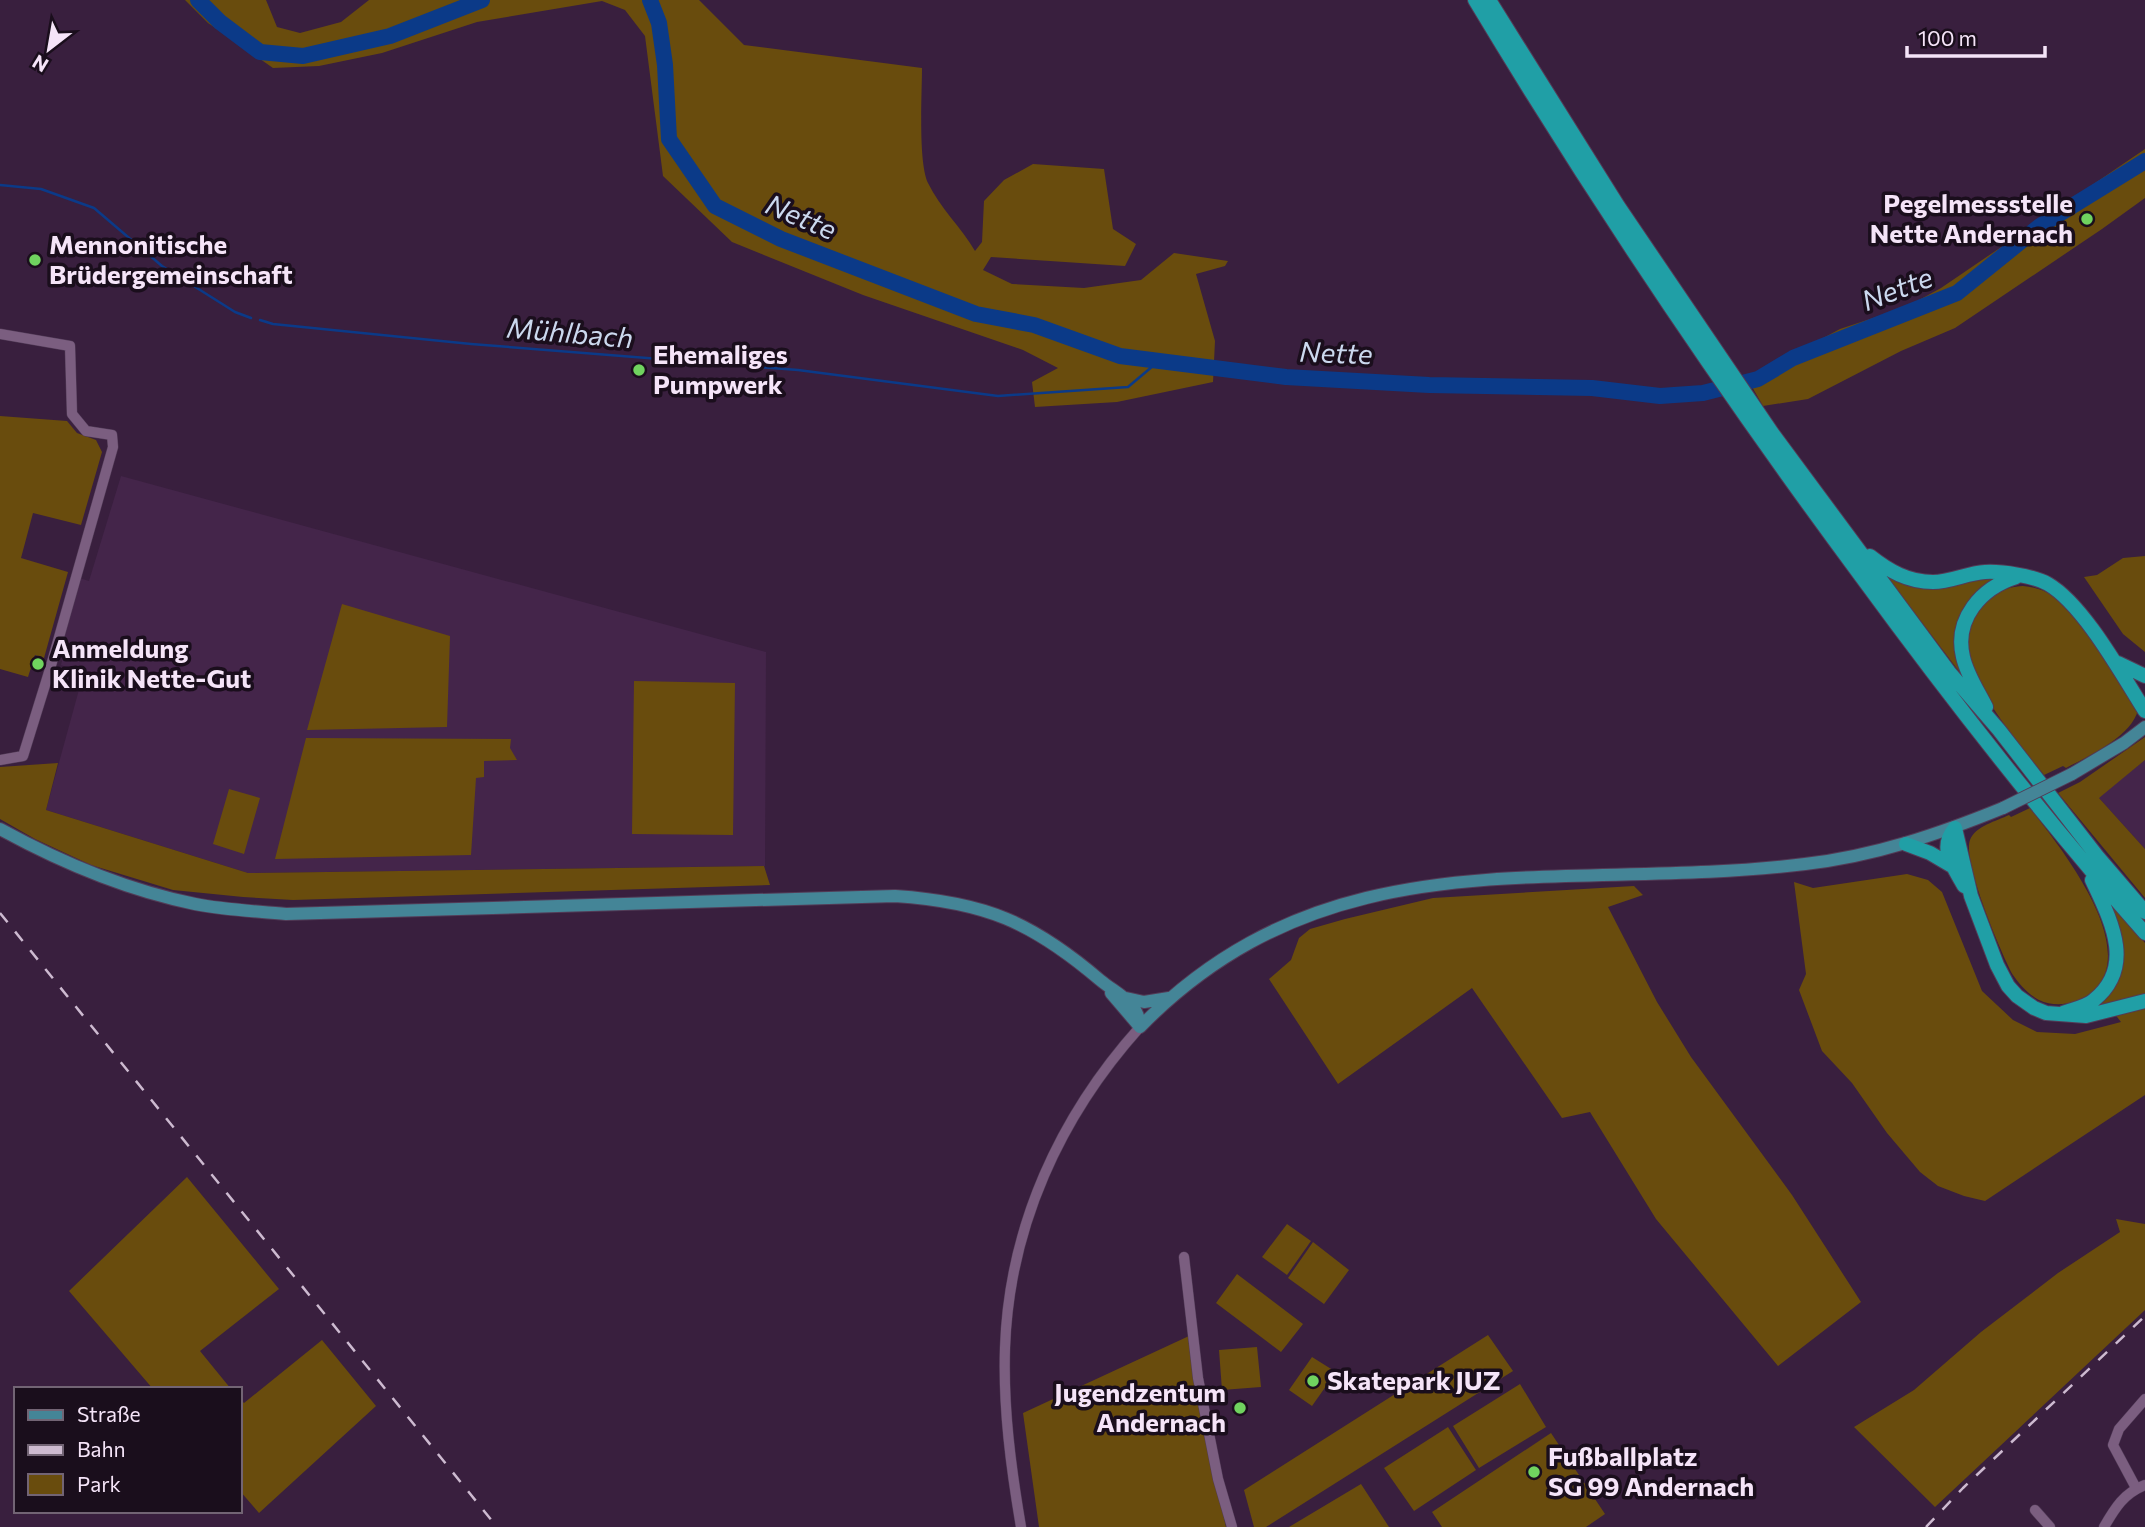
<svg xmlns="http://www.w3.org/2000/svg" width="2145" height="1527" font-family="Commissioner,sans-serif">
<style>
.built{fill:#44254a}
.green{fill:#694c0d}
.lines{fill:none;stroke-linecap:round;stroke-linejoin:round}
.stream{stroke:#0b3a88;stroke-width:2.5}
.river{stroke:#0b3a88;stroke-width:16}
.minor-casing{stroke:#523c57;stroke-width:11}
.major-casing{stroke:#523c57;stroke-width:14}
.highway-casing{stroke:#523c57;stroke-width:16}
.minor{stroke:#7b5e80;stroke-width:10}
.major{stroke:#448597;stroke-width:12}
.highway{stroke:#209fa6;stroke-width:14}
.rail{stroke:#cdbad0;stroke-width:2.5;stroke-dasharray:12 12;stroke-linecap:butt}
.major-bridge-casing{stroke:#523c57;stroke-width:14;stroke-linecap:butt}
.major-bridge{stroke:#448597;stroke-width:12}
.poi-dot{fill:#70d35f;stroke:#1a0e1c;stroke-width:2.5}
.labels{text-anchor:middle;stroke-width:7;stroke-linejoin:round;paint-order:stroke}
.poi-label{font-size:26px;font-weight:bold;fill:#f5e4f8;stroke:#1a0e1c;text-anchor:start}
.water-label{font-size:28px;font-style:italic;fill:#cbd8ee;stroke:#1a0e1c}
</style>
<rect width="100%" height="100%" fill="#391f3e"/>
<path class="built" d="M121 476 766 652 765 866 248 873 46 810 80 686 62 680 66 667 61 665 67 642 63 640 79 578 89 581Z
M2145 760V849L2098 797Z"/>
<path class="green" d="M185 0H266L277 27 300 33 341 22 369 0H699L744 45 922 68C922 94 918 162 928 183 940 208 961 227 975 251L982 242 984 201 1004 180 1033 164 1104 169 1113 229 1136 244 1125 266 991 257 983 270 1012 284 1084 288 1141 280 1174 253 1228 261 1225 266 1196 274 1215 341 1213 382 1117 402 1035 407 1032 382 1058 368 1023 350 863 295 732 242 663 176 645 36 625 10 602 1 477 22 382 53 319 66 273 68 208 23Z
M2145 149V198L2102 229 1955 328 1901 351 1808 399 1763 406 1747 378 1840 329 1906 307 1941 288Z
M0 416 67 421 77 433 96 440 102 452 81 525 33 513 21 558 68 572 44 658 35 655 28 677 0 669Z
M2145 556V652L2123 634 2084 577 2097 575 2123 558Z
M1892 575 1965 581 2009 575 1973 598 1964 672 1961 674 1888 578Z
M2023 586C2034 587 2044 590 2053 596 2084 618 2117 678 2138 710 2131 737 2089 756 2066 768L2063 766 2044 775C2017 741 1933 648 1981 606 1995 594 2003 587 2023 586Z
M342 604 450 636 447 727 307 730Z
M634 681 735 683 733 835 632 834Z
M2145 737V760L2099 798 2145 849V898L2058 793 2080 782Z
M306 738 511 739 510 748 517 760 484 761V777L476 778 471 855 275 859Z
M58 763 46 810 248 873 764 866 770 885 293 900 243 897 173 890 91 865 35 839 0 819V767Z
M229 789 260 798 244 854 213 844Z
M2030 808C2059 846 2145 951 2090 994 2075 1004 2056 1008 2039 1000 2029 995 2019 984 2013 975 2001 953 1962 861 1970 840 1975 826 1997 821 2009 815L2011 817Z
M1907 874 1928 880 1942 892 1982 991 2013 1020 2037 1032 2075 1034 2121 1022 2114 1013 2145 1006V1095L1985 1201 1964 1196 1938 1186 1920 1172 1887 1133 1852 1083 1822 1051 1799 990 1806 974 1794 882 1813 888Z
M1634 886 1643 895 1608 907 1657 1002 1691 1057 1792 1195 1861 1302 1778 1366 1656 1219 1590 1112 1562 1118 1472 988 1338 1084 1269 979 1291 960 1299 938 1310 929 1345 919 1433 898Z
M2115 907 2145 943V996L2084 1013 2112 984 2111 910Z
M187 1177 279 1289 200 1351 231 1389H153L69 1291Z
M2116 1219 2145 1224V1310L1935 1507 1854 1427 1914 1390 1981 1332 2058 1273 2120 1232Z
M1287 1224 1311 1241 1287 1275 1262 1257Z
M1313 1242 1349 1270 1324 1304 1288 1278Z
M1237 1274 1303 1324 1281 1352 1216 1303Z
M1488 1335 1513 1371 1266 1527H1254L1244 1490Z
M1189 1336 1199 1404 1226 1527H1039L1023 1413Z
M322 1340 376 1406 259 1513 240 1491V1399L244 1403Z
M1257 1347 1261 1387 1222 1390 1219 1350Z
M1312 1357 1336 1372 1312 1406 1289 1390Z
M1520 1384 1546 1427 1479 1468 1453 1426Z
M1448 1427 1476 1470 1414 1511 1384 1468Z
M1551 1433 1605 1514 1586 1527H1442L1432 1512Z
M1361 1484 1389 1527H1289Z"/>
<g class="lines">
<path class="stream" d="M0 185 41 189 94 208 162 266 235 312 251 318
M260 320 273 324 471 344 798 370 998 396 1128 387 1160 360"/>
<path class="river" d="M198 0 220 22 260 52 303 56 390 36 482 0
M650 0 659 23 665 65 669 139 715 206 781 239 976 314 1034 325 1120 356 1286 377 1429 385 1592 388 1660 396 1703 393 1758 379 1793 358 1957 293 2040 226 2145 161"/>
<g class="minor-casing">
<path id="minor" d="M0 334 70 346 72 414 86 431 112 435 113 447 50 669 23 756 0 760
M1184 1257 1198 1378 1218 1479 1232 1527
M2136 1488 2113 1445 2119 1429 2145 1399
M2035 1510 2050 1527
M1021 1527C1011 1468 1003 1408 1005 1348 1009 1227 1060 1116 1140 1027
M2104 1527C2115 1508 2124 1493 2145 1485"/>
</g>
<g class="major-casing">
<path id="major" d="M2072 774 2124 743 2145 727
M0 829C62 863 126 890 195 904 225 910 256 911 286 914L895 896C985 902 1032 922 1100 980 1118 995 1139 1002 1140 1027
M1111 993 1140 1027
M1126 998 1144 1002 1169 998
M1140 1027C1333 830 1562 894 1805 864 1875 856 1939 834 2003 808"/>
</g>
<g class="highway-casing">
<path id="highway" d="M1475 0C1594 198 1723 390 1861 576 1951 699 2044 818 2145 933
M1489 0 1618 206 1772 433 1949 672 1999 730 2097 856 2145 912
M1870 556C1889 571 1908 582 1933 582 1951 582 1967 573 1985 572 2001 571 2034 576 2048 584 2084 605 2122 675 2145 711
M2118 663 2145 676
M1986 707C1978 691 1967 675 1963 657 1954 619 1981 588 2016 577
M1955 828 1971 896 1997 965 2008 986 2017 996 2034 1008 2046 1013 2086 1016 2145 1001
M1955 828C1938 848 1953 866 1964 886
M1906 844 1930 853 1952 866
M2063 1013C2073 1009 2086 1007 2094 1000 2136 966 2110 919 2092 880"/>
</g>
<use href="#minor" class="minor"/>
<use href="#major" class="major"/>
<use href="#highway" class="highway"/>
<path class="rail" d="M0 913 497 1527
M1926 1527 1963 1488 2145 1316"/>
<g class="major-bridge-casing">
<path id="major-bridge" d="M2003 808 2072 774"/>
</g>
<use href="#major-bridge" class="major-bridge"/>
</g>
<g class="poi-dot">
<circle cx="2087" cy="219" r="7"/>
<circle cx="35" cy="260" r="7"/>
<circle cx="639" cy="370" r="7"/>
<circle cx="38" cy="664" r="7"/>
<circle cx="1313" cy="1381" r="7"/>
<circle cx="1240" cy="1408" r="7"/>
<circle cx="1534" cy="1472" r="7"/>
</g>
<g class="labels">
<g class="poi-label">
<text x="2073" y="213" text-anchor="end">Pegelmessstelle<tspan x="2073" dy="30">Nette Andernach</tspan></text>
<text x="49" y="254">Mennonitische<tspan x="49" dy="30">Brüdergemeinschaft</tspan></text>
<text x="653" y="364">Ehemaliges<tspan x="653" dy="30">Pumpwerk</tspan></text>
<text x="52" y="658">Anmeldung<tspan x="52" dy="30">Klinik Nette-Gut</tspan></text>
<text x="1327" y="1390">Skatepark JUZ</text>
<text x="1226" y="1402" text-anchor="end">Jugendzentum<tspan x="1226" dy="30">Andernach</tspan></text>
<text x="1548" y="1466">Fußballplatz<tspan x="1548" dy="30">SG 99 Andernach</tspan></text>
</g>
<g class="water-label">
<text transform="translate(801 217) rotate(23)" y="10">Nette</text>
<text transform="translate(1897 289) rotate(-21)" y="10">Nette</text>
<text transform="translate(570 333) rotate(5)" y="10">Mühlbach</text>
<text transform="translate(1336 353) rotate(2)" y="10">Nette</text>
</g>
</g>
<rect x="14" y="1387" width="228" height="126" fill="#1a0e1c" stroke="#726474" stroke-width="2"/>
<rect x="28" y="1410" width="35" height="10" fill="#448597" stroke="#726474" stroke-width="2"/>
<text x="77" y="1422" font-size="21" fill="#f5e4f8">Straße</text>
<rect x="28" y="1445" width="35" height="10" fill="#cdbad0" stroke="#726474" stroke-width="2"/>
<text x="77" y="1457" font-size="21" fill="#f5e4f8">Bahn</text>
<rect x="28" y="1474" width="35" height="21" fill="#694c0d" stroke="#726474" stroke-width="2"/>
<text x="77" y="1492" font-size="21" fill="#f5e4f8">Park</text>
<g transform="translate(49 49) rotate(211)" stroke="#1a0e1c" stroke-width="5" paint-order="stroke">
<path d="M0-5L12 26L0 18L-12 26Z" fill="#f5e4f8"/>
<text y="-10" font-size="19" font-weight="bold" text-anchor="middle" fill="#f5e4f8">N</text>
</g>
<path d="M1907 46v10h138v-10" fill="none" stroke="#f5e4f8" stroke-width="3.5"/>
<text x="1918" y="46" font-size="21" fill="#f5e4f8" stroke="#1a0e1c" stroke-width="5" paint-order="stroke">100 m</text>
</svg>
